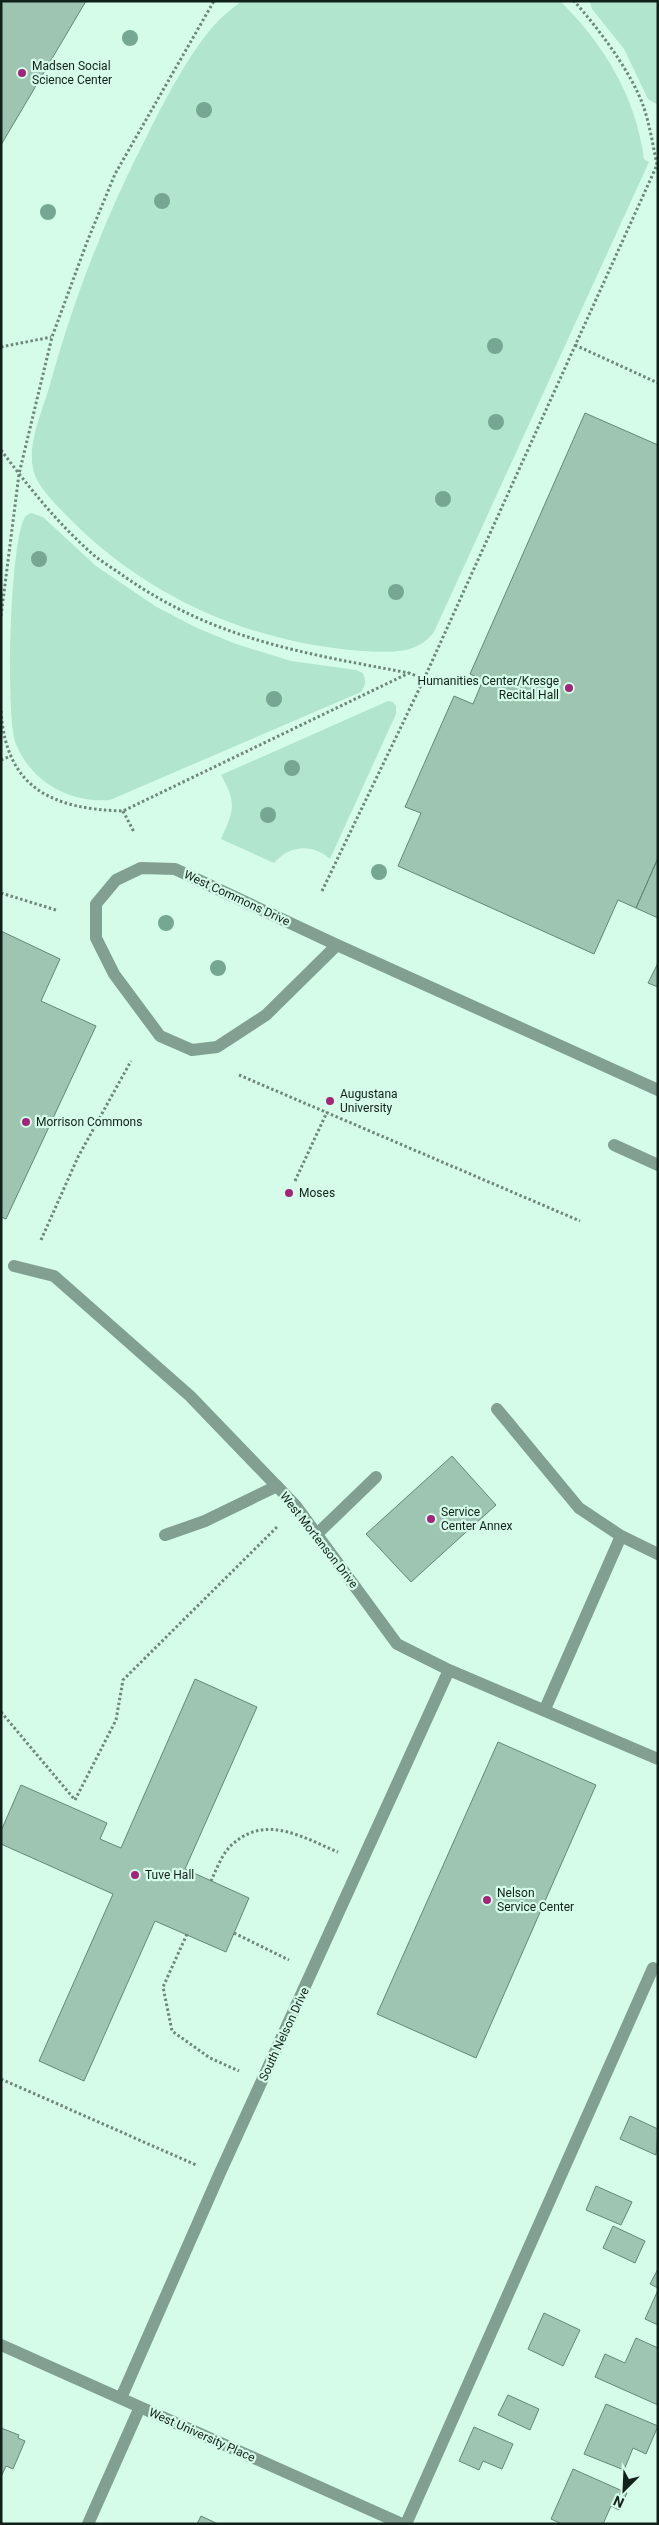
<svg xmlns="http://www.w3.org/2000/svg" width="659" height="2525" font-family="Roboto,sans-serif">
<style>
.green{fill:#b2e5cd}
.building{fill:#9ec4b2;stroke:#648877}
.lines{fill:none;stroke-linecap:round;stroke-linejoin:round}
.path{stroke:#6d877b;stroke-width:3;stroke-dasharray:2.5 2.5;stroke-linecap:butt}
.lane{stroke:#81a091;stroke-width:12}
.street{stroke:#81a091;stroke-width:12}
.tree{fill:#75a792}
.poi-dot{fill:#a22579;stroke:#d5fce9;stroke-width:2}
.labels{text-anchor:middle;stroke-width:4.5;stroke-linejoin:round;paint-order:stroke}
.poi-label{font-size:12px;fill:#12201a;stroke:#d5fce9;text-anchor:start}
.street-label{font-size:12px;fill:#12201a;stroke:#d5fce9}
</style>
<rect width="100%" height="100%" fill="#d5fce9"/>
<path class="green" d="M242 1H560C604 44 636 97 644 159L649 162 434 632C416 656 387 652 361 651 254 643 153 600 76 525 63 512 46 496 37 480 23 453 41 415 49 388 73 300 106 215 148 134 164 101 194 45 219 20 226 13 234 7 242 1Z
M658 1V105L648 99 624 49 592 9 590 2Z
M31 513 43 517 96 566 155 606 197 628 236 644 291 661 356 670 363 673C366 681 366 685 361 692L110 800C70 803 32 783 16 744 5 718 10 540 25 517 26 516 29 514 31 513Z
M388 701 393 702 396 706V714L330 859C313 843 289 845 274 863L221 839C234 811 237 803 221 775Z"/>
<path class="building" d="M1 1H86L1 145Z
M585 413 658 445V858L636 908 618 900 594 954 398 866 421 813 405 807 454 696 473 704 483 680 470 674Z
M658 858V918L636 908Z
M1 931 60 959 41 1001 96 1026 6 1219 1 1217Z
M658 963V987L648 983Z
M452 1456 496 1505 411 1582 366 1534Z
M195 1679 257 1707 185 1869 249 1898 226 1952 155 1921 84 2081 39 2061 113 1894 1 1844V1831L21 1785 107 1823 100 1839 121 1848Z
M498 1742 596 1785 476 2058 377 2014Z
M630 2116 658 2129 656 2155 620 2139Z
M596 2186 632 2202 621 2225 586 2210Z
M613 2226 645 2241 635 2263 603 2248Z
M658 2269V2288L650 2284Z
M658 2290V2325L645 2319Z
M544 2313 580 2330 563 2366 528 2349Z
M636 2338 658 2348V2405L595 2377 605 2354 625 2363Z
M508 2395 539 2409 530 2430 498 2415Z
M606 2404 658 2426 646 2454 633 2448 624 2470 584 2454Z
M474 2427 513 2444 502 2469 483 2461 479 2470 459 2461Z
M1 2428 19 2435 18 2438 25 2441 13 2469 6 2466 1 2477Z
M573 2469 627 2493 619 2510 611 2506 603 2524H562L551 2519Z
M201 2516 218 2524H197Z"/>
<g class="lines">
<path class="path" d="M575 345 658 383
M1 347 51 337
M1 450C27 485 55 520 88 550 98 560 113 568 125 577 216 640 303 653 409 673L424 679
M1 616 19 474 52 337 87 242 115 174 214 1
M1 711C6 789 53 809 123 811L409 673
M1 760 11 756
M123 811 134 832
M322 891 424 679 657 165C653 146 650 126 644 108 632 73 599 29 574 1
M1 893 56 910
M239 1075 580 1221
M295 1181 327 1112
M41 1240 78 1157 131 1061
M1 1712 75 1800 116 1720 123 1680 278 1526
M211 1881C217 1868 223 1851 235 1842 268 1815 304 1838 338 1852
M234 1933 289 1960
M187 1934 163 1987 172 2031 210 2058 239 2071
M1 2079 196 2165"/>
<path class="lane" d="M614 1145 658 1165
M497 1409 579 1508 621 1536 658 1554
M317 1534 376 1477
M165 1535 205 1521 277 1486
M545 1709 621 1536
M406 2524 653 1968"/>
<path class="street" d="M337 945 266 1015 217 1047 192 1050 160 1036 114 974 96 938V904L116 880 141 868 175 869 337 945 658 1090
M14 1266 54 1276 190 1396 296 1506 397 1644 449 1670 658 1759
M1 2345 402 2524
M121 2398 219 2175 449 1670
M88 2524 140 2407"/>
</g>
<g class="tree">
<circle cx="130" cy="38" r="8"/>
<circle cx="204" cy="110" r="8"/>
<circle cx="162" cy="201" r="8"/>
<circle cx="48" cy="212" r="8"/>
<circle cx="495" cy="346" r="8"/>
<circle cx="496" cy="422" r="8"/>
<circle cx="443" cy="499" r="8"/>
<circle cx="39" cy="559" r="8"/>
<circle cx="396" cy="592" r="8"/>
<circle cx="274" cy="699" r="8"/>
<circle cx="292" cy="768" r="8"/>
<circle cx="268" cy="815" r="8"/>
<circle cx="379" cy="872" r="8"/>
<circle cx="166" cy="923" r="8"/>
<circle cx="218" cy="968" r="8"/>
</g>
<g class="poi-dot">
<circle cx="22" cy="73" r="5"/>
<circle cx="569" cy="688" r="5"/>
<circle cx="330" cy="1101" r="5"/>
<circle cx="26" cy="1122" r="5"/>
<circle cx="289" cy="1193" r="5"/>
<circle cx="431" cy="1519" r="5"/>
<circle cx="135" cy="1875" r="5"/>
<circle cx="487" cy="1900" r="5"/>
</g>
<g class="labels">
<g class="poi-label">
<text x="32" y="70">Madsen Social<tspan x="32" dy="14">Science Center</tspan></text>
<text x="559" y="685" text-anchor="end">Humanities Center/Kresge<tspan x="559" dy="14">Recital Hall</tspan></text>
<text x="340" y="1098">Augustana<tspan x="340" dy="14">University</tspan></text>
<text x="36" y="1126">Morrison Commons</text>
<text x="299" y="1197">Moses</text>
<text x="441" y="1516">Service<tspan x="441" dy="14">Center Annex</tspan></text>
<text x="145" y="1879">Tuve Hall</text>
<text x="497" y="1897">Nelson<tspan x="497" dy="14">Service Center</tspan></text>
</g>
<g class="street-label">
<text transform="translate(237 898) rotate(25)" y="4">West Commons Drive</text>
<text transform="translate(319 1540) rotate(52)" y="4">West Mortenson Drive</text>
<text transform="translate(284 2034) rotate(-65)" y="4">South Nelson Drive</text>
<text transform="translate(202 2435) rotate(24)" y="4">West University Place</text>
</g>
</g>
<rect width="659" height="2525" fill="none" stroke="#12201a" stroke-width="5"/>
<g transform="translate(624 2490) rotate(204)" stroke="#d5fce9" stroke-width="4" paint-order="stroke">
<path d="M0-4L9 19L0 12L-9 19Z" fill="#12201a"/>
<text y="-8" font-size="14" font-weight="bold" text-anchor="middle" fill="#12201a">N</text>
</g>
</svg>
